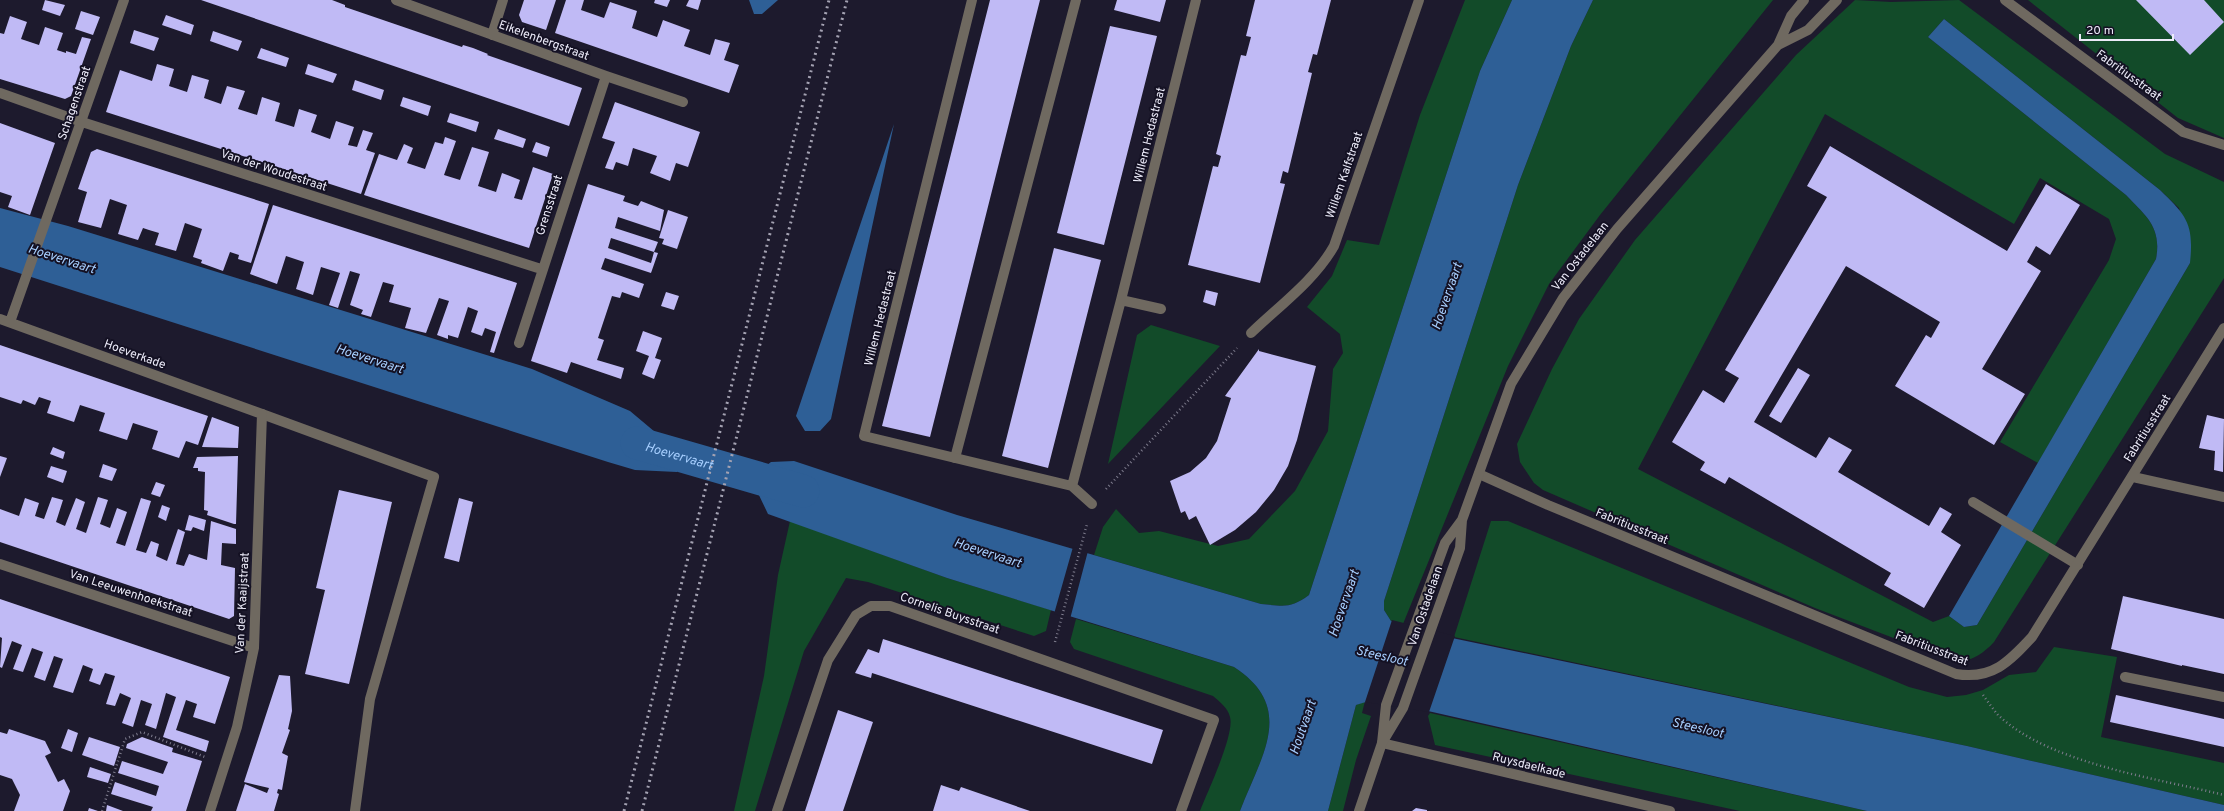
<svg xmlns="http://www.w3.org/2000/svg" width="2224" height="811" font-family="Overpass,sans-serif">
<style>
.green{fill:#124b29;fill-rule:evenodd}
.water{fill:#2e5f96}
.pier{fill:#1d1a2d}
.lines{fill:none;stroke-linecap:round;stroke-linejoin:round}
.canal{stroke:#2e5f96;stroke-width:33}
.building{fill:#c0baf5}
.path{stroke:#7e7c8d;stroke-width:2.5;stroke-dasharray:1 3;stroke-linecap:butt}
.service{stroke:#6f6960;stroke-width:10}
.pedestrian{stroke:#6f6960;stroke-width:10}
.minor{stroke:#6f6960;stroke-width:10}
.tertiary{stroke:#6f6960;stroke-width:10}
.rail{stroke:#a4a2b2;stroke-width:3;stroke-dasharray:2 4;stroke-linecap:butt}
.labels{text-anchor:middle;stroke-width:4;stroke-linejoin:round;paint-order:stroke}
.street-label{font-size:12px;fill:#ecebf9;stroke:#141123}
.water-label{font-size:13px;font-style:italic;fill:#a6cefe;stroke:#141123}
</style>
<rect width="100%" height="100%" fill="#1d1a2d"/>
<path class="green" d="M1465 0H1512L1480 71 1309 595C1290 609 1284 606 1261 604L1094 555 1103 527 1116 509 1139 533 1159 531 1218 546 1249 539 1295 491 1328 431 1333 369 1343 353 1340 334 1307 307 1332 276 1347 240 1379 245 1420 115Z
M1593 0H1773L1600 215 1549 284 1508 366 1403 624 1391 621 1384 610V601L1518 185 1571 46Z
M1855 0 1891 2 1959 0 2165 154 2224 182V278L1994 642C1984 653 1974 659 1959 663L1815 608 1543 490 1534 483 1520 462 1517 444 1552 369 1579 319 1635 240 1796 55ZM1944 19 2160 190 2179 208 2190 263 1977 625 1964 627 1949 616 1933 622 1638 469 1825 114 2014 224 2040 178 2109 219 2116 239 2109 260 2000 442 2038 463 2156 259C2162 227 2146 216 2126 195L1928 37Z
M2028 0H2224V138L2178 118Z
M1151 325 1220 346 1108 464 1137 335Z
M790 521 947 578 1051 610 1046 631 1034 636 868 582 846 578 804 651 755 811H734L764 676 778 575Z
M1491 521H1508L1909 687 1947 697 1966 695 1983 690 2009 675 2036 672 2054 647 2117 657 2101 737 2224 763V805L1967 746 1454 637Z
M1076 619 1234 667C1297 708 1261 756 1240 811H1200C1207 793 1235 734 1230 717 1228 708 1220 702 1213 696L1074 649 1070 642Z
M1365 701 1362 713 1371 716 1356 760 1343 811H1328L1356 705Z
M1430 713 1867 811H1740L1435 745 1428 716Z"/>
<path class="water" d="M749 0H778L762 14H754Z
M1512 0H1593L1571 46 1518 185 1384 601V610L1391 621 1452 638 1967 746 2224 805V811H1867L1428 711 1369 701 1356 705 1328 811H1240C1261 756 1297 708 1234 667L947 578 768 514 757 491 762 469 771 462 794 461 957 515 1261 604C1284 606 1290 609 1309 595L1480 71Z
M1944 19 2160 190C2187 216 2194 224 2190 263L1977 625 1964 627 1949 616 2156 259C2162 227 2146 216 2126 195L1928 37Z
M894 124 831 419 820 431H805L796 416Z
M0 208 68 226 532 369 630 411 655 432 683 449 677 472 635 470 608 462 0 267Z"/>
<path class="pier" d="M1073 547 1088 551 1070 619 1054 614Z
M1392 620 1455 636 1429 712 1365 702Z"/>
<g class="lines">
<path class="canal" id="s1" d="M637 443 803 491"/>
</g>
<path class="building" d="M45 0 65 5 60 16 42 10Z
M201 0H332L345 5V7L462 47 463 45 473 48 488 54 487 55 582 88 569 126Z
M524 0H556L546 30 522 22 519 15Z
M566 0H584L581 10 604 18 610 2 637 11 632 28 657 37 663 20 690 30 684 46 710 55 715 39 730 43 724 60 739 65 729 93 555 33Z
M655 0H670L667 7 654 3Z
M689 0H701L698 10 686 6Z
M990 0H1040L930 437 882 426Z
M1117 0H1166L1160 22 1114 10Z
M1255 0H1331L1317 55 1313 54 1308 72 1312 73 1288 173 1283 171 1280 183 1285 184 1260 283 1188 265 1213 166 1218 167 1221 156 1216 154 1241 55 1246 56 1251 37 1246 36Z
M2136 0H2204L2224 22 2190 55Z
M81 11 100 17 93 35 75 29Z
M166 15 194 25 191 35 162 25Z
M10 16 27 22 21 39 39 45 45 27 63 33 57 50 66 53V51L76 54 82 37 91 39 71 96 65 99 0 79V33L4 34Z
M1110 26 1157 36 1104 245 1057 233Z
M134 30 159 38 154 51 130 43Z
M213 31 242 41 238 51 210 41Z
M261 48 289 58 286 67 257 58Z
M157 64 174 69 169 86 187 92 192 75 209 80 204 98 221 104 227 86 245 91 238 109 257 115 262 97 280 103 275 121 294 127 299 109 317 115 311 132 330 139 336 121 354 127 348 145 357 147 363 130 373 133 366 150 375 153 361 194 106 112 120 70 152 81Z
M308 64 337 74 333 83 305 74Z
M355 80 384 90 381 100 352 90Z
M403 97 431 106 428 116 400 106Z
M615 102 700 132 688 167 676 163 670 181 650 173 657 156 633 148 628 166 616 162 613 170 605 168 615 142 602 138Z
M450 113 479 122 476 132 447 122Z
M0 123 55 143 30 215 8 207 12 196 0 192Z
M498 129 526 139 523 148 494 139Z
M445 137 456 141 444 175 460 180 472 147 489 152 478 186 496 192 502 173 520 180 514 198 522 200 533 167 553 174 529 248 364 195 379 154 397 160 404 144 413 148 407 163 425 169 435 142 443 144Z
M536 142 550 147 547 157 532 152Z
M1830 146 2007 251 2046 184 2080 205 2050 255 2036 246 2027 262 2041 271 1982 369 2025 394 1994 445 1895 386 1926 335 1931 338 1940 322 1846 266 1754 422 1816 458 1829 437 1852 450 1838 472 1929 526 1940 507 1952 514 1941 532 1961 545 1924 608 1884 585 1891 573 1729 477 1725 484 1700 470 1705 462 1672 442 1703 390 1724 403 1739 378 1725 370 1827 197 1807 186Z
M97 149 269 204 251 263 238 259 239 255 230 252 223 271 201 263 202 260 193 257 202 229 185 223 176 251 155 245 159 233 149 230 143 228 138 240 118 234 127 205 110 199 101 228 78 222 87 192 78 189 91 152Z
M588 184 625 196 623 201 638 206 641 201 664 210 660 231 618 217 615 228 658 242 654 252 611 238 608 248 651 263 654 252 658 253 651 273 605 258 601 269 644 284 639 298 622 292 620 298 612 296 598 338 604 340 597 360 624 368 621 379 571 362 567 373 531 361Z
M273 205 517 283 494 353 490 352 496 332 485 328 482 336 471 332 478 311 468 307 458 338 448 335V339L437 335 449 301 439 298 426 333 405 328 411 308 389 302 394 285 383 282 371 317 361 314 363 310 350 305 360 274 350 271 338 308 329 305 340 273 321 267 313 295 296 289 304 262 286 256 277 284 250 274Z
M668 210 688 217 677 249 662 244 664 239 659 238Z
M1054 248 1101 260 1048 468 1002 456 1037 317 1041 318 1037 317Z
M1206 290 1218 293 1215 306 1203 302Z
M666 292 679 296 674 310 661 306Z
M643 331 662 338 655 358 661 360 654 379 642 374 649 356 636 351Z
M0 345 208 416 198 445 186 441 179 458 152 449 158 431 133 423 127 440 99 431 105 413 80 405 74 422 47 413 51 401 39 397 35 405 23 400 21 404 0 397Z
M1259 349V351L1316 366 1297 440 1288 466 1274 490 1256 512 1235 530 1210 545 1196 516 1189 520 1185 511 1181 513 1170 481 1190 472 1206 458 1217 441 1231 398 1225 396Z
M1798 368 1810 375 1781 423 1769 416Z
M2207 415 2224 419 2223 472 2214 470 2215 451 2199 448Z
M212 417 239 427 238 448 202 447Z
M53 447 65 452 63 459 50 454Z
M0 456 7 458 0 477Z
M238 456 236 524H234L207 515 208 511 204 510 205 472 198 471V468H193L197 457Z
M103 464 117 469 112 481 99 477Z
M51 466 67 471 63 483 47 477Z
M156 482 165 485 160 497 151 494Z
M339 490 392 502 349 684 305 674 325 590 316 588Z
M52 497 63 500 56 522 65 526 76 498 85 502 76 529 86 533 98 497 108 500 100 524 110 528 117 508 127 512 116 543 125 546 141 498 151 501 136 550 146 553 151 541 159 544 156 556 167 561 178 529 185 532 176 564 184 566 189 554 207 560 211 521 236 529V544L222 543 221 565 235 568 234 616 229 619 0 542V509L19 516 25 498 39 503 35 516 44 519Z
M459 498 473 502 459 562 444 558Z
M162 505 170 508 166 521 158 517Z
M189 515 206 520 204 531 193 527 191 531 185 530Z
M2123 596 2224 619V674L2182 665V666L2111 649Z
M0 599 230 677 215 724 193 717 197 704 186 700 176 730 209 741 206 752 163 737 176 697 166 693 156 729 145 725 152 704 141 700 133 727 122 723 131 698 120 693 115 706 106 704 115 676 105 673 100 685 89 681 93 669 83 665 73 693 53 687 63 659 54 656 45 681 34 677 43 652 32 648 23 672 13 669 22 645 12 641 2 668 0 667 2 638 0 637Z
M883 639 1163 730 1152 764 872 673 871 678 855 673 868 649 879 653Z
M279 675 290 676 292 711 288 729 290 730 282 753 288 756 282 790 278 789 277 793 279 794 274 811H236L245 784 267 793 269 788 244 782Z
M2116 695 2224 719V747L2110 722Z
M838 710 873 722 843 811H805Z
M9 729 45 741 51 753 45 756 58 782 64 779 70 791 63 811H14L20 795 12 779 0 775V732L7 734Z
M68 729 78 733 72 752 61 748Z
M89 737 120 747 114 766 82 755Z
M142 737 173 748 172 752 202 761 186 811H151L153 807 111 794 115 782 156 796 159 786 118 773 122 761 163 774 168 762 126 748 127 744Z
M90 767 111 774 108 783 87 777Z
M941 785 959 791 961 787 1030 811H933Z
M107 805 123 811H106Z
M89 808 98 811H88Z
M1416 808 1427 810V811H1412Z"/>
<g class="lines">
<path class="path" d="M1106 489 1237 348
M1055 642 1087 524
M1983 695C1988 702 1993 709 1998 715 2050 764 2156 778 2224 795
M102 811 125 739 142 732 205 757"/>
<path class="service" d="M262 414 434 477 370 699 355 811
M955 458 1076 0
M1973 502 2078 565
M2125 677 2224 697"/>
<path class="pedestrian" d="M972 0 864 436 1072 486 1121 300 1196 0
M1121 300 1161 309
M1072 486 1092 504"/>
<path class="minor" d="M396 0 606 76 683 102
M2005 0 2183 132 2224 145
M492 35 503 0
M0 93 82 122 541 269
M0 319 262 414 254 648 237 727 210 811
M10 322 124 0
M1251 333C1279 306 1315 280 1334 246L1419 0
M519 343 606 76
M1479 474 1548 505 1956 674C1992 680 2009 662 2032 637L2224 328
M2133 477 2224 497
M0 564 254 648
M1382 743 1670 811
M777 811 828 660 856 615 871 606H890L1214 720 1181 811"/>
<path class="tertiary" d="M1778 45 1808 30 1837 0
M1382 743 1403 708 1460 548 1462 520 1511 384 1563 298 1617 229 1778 45 1791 16 1804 0
M1359 811 1382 743 1386 705 1445 543 1462 520"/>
<path class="rail" d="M624 811 829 0
M642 811 847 0"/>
</g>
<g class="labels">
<g class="street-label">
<text transform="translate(544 40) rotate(20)" y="4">Eikelenbergstraat</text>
<text transform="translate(2129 75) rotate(36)" y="4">Fabritiusstraat</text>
<text transform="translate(74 103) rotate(-71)" y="4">Schagenstraat</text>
<text transform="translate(1149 135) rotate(-76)" y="4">Willem Hedastraat</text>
<text transform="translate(274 170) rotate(18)" y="4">Van der Woudestraat</text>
<text transform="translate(1344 175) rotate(-71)" y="4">Willem Kalfstraat</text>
<text transform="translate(549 205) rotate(-72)" y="4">Grensstraat</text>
<text transform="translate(1580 256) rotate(-52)" y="4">Van Ostadelaan</text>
<text transform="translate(880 318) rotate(-76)" y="4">Willem Hedastraat</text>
<text transform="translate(135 354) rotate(20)" y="4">Hoeverkade</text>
<text transform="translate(2147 428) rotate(-58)" y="4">Fabritiusstraat</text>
<text transform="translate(1632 526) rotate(22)" y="4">Fabritiusstraat</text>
<text transform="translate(131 593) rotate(18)" y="4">Van Leeuwenhoekstraat</text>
<text transform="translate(242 603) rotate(-87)" y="4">Van der Kaaijstraat</text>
<text transform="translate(1425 606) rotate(-71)" y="4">Van Ostadelaan</text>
<text transform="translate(950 613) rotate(19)" y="4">Cornelis Buysstraat</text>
<text transform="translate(1932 648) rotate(21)" y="4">Fabritiusstraat</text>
<text transform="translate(1529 765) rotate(14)" y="4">Ruysdaelkade</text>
</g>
<g class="water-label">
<text transform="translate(62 258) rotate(18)" y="5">Hoevervaart</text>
<text transform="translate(1446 296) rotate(-71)" y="5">Hoevervaart</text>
<text transform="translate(370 358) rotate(18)" y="5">Hoevervaart</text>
<text dy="5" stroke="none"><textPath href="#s1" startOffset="44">Hoevervaart</textPath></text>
<text transform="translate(988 552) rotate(18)" y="5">Hoevervaart</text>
<text transform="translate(1343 603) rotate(-71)" y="5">Hoevervaart</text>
<text transform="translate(1382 655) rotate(13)" y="5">Steesloot</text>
<text transform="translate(1302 727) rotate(-71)" y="5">Houtvaart</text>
<text transform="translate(1698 727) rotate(13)" y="5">Steesloot</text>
</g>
</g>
<path d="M2080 34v6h93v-6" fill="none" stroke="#ecebf9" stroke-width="2"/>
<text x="2086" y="34" font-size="12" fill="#ecebf9" stroke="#141123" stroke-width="3" paint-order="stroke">20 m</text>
</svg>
